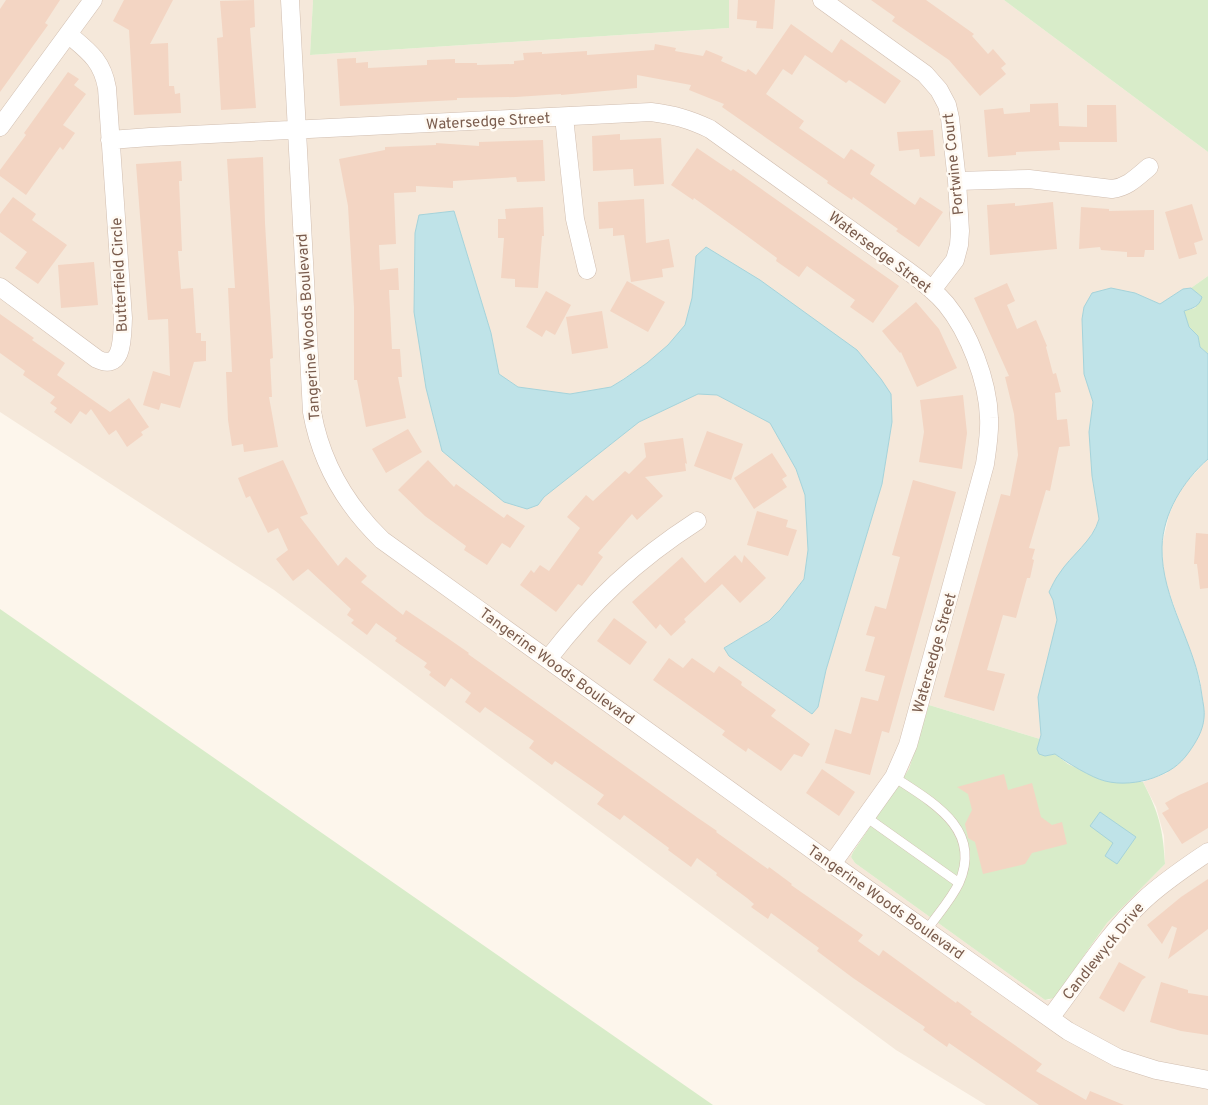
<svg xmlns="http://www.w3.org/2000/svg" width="1208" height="1105" font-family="Overpass,sans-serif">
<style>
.residential{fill:#f5e8da;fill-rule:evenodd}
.green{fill:#d8ecc9}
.water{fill:#bfe3e8;stroke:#a5d3da}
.building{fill:#f3d5c3}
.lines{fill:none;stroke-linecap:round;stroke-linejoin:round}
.service-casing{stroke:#d1beb0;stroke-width:10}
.minor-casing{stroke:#d1beb0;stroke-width:19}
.service{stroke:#fff;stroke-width:9}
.minor{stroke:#fff;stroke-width:18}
.labels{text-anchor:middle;stroke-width:5;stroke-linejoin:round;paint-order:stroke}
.street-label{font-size:15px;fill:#7a5c4d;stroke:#fffaf3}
</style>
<rect width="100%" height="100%" fill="#fdf6ec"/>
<path class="residential" d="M0 0H313L310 55 729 28V0H1004L1208 152V276L1191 288 1183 289 1160 304 1135 293H1092L1084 307 1082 319 1084 374 1093 402 1089 432 1092 476 1099 519 1097 525 1087 541 1059 574 1049 591 1053 600 1057 620 1038 697 1041 735 1040 739 929 705 909 769 853 851 851 857 855 863 1045 1000H1049L1059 992 1107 923 1165 864 1164 836 1156 807 1143 782 1167 773 1203 701 1200 679 1167 586 1163 566 1162 545 1169 515 1180 489 1208 459V1105H986L896 1050 274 590 0 412ZM454 211 491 333 499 374 518 387 570 394 611 387 647 363 668 345 685 325 692 298 892 422 882 484 826 670 818 707 812 713 724 648 769 621 780 610 804 579 808 550 805 495 796 469 770 423 717 395 698 394 639 422 544 497 538 505 442 452 426 388 414 312 415 233 420 215Z"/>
<path class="green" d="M313 0H729V28L310 55Z
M1004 0H1208V152Z
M1208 276V354L1200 347 1198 336 1189 327 1184 311 1195 308 1202 297 1191 288Z
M0 609 713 1105H0Z
M929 705 1040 739 1037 749 1045 756 1055 754 1068 764 1104 781 1143 782C1159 813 1163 829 1165 864L1107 923 1054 998 1045 1000 855 863 851 857 853 852 909 769Z"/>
<path class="water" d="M454 211 491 333 499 374 518 387 570 394 611 387 624 379 647 363 668 345 685 325 692 298 696 256 706 247 760 280 857 350 881 379 891 394 892 422 882 484 826 670 818 707 812 714 729 656 724 648 769 621 780 610 804 579 808 550 805 495 796 469 770 423 717 395 698 394 639 422 544 497 538 505 527 509 504 502 442 451 426 388 414 312 415 233 419 215Z
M1111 288 1135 293 1160 304 1183 289 1191 288 1202 297C1199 307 1193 308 1184 311L1189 327 1198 336 1200 347 1208 354V459C1183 481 1163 513 1162 547 1161 600 1196 644 1202 696 1203 703 1205 711 1204 718 1203 731 1196 742 1189 752 1179 766 1169 772 1153 778 1139 783 1120 785 1105 781 1092 778 1066 762 1055 754L1045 756 1039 754 1037 749 1041 735 1038 697 1057 620 1053 600 1049 592C1052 586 1055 579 1059 574 1071 555 1093 541 1099 519L1092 476 1089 432 1093 402 1084 374 1082 319 1084 307 1092 293Z
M1100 812 1136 837 1117 864 1105 856 1113 843 1090 826Z"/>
<path class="building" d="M6 0H60L45 23 48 25 0 92V9Z
M124 0H173L150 44 168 43 169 86H174L175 94 180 93 181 113 134 115 129 30 113 21Z
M254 0 255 27 250 28 256 108 221 110 217 38 223 37 220 1Z
M738 0H775L773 29 756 28 757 21 737 19Z
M871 0H926L974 34 972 36 988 54 993 49 1006 64 1001 68 1006 74 980 96 949 60 892 21 895 17Z
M791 24 832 53 841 39 901 81 885 104 849 80 846 83 805 55 792 75 783 69 766 94 804 121 799 128 844 159 851 149 875 165 870 174 915 205 920 197 943 212 919 247 896 231 898 229 853 197 852 200 827 183 828 181 722 107 724 104 689 90 691 85 637 75V88L561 95V94L516 97 457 98V100L340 106 337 59 356 58V63L368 62V68L427 65V60L455 59V63H477V65L514 64V61L524 60 523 53 542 52V54L587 51V55L654 50 655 44 676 48 675 51 703 56 706 50 723 57 721 61 746 72 748 69 756 75Z
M68 72 79 79 74 85 86 94 63 125 75 133 63 150 60 147 26 195 0 176V170L26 135 24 133Z
M1058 103 1059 126 1087 127V105H1116L1117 142H1059L1060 150 1016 152V155L988 157 984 110 1003 108 1004 114 1030 112V104Z
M933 130 935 156 920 157 919 149 899 151 897 132Z
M620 134V140L661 138 664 184 634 186 633 169 593 171 592 136Z
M543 140 545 181 517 182 516 177 453 181V188L416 186V192L394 193 396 244 379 245 380 270 398 268 399 290H389L392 349H400L402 377H398L406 418 366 427 357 380H354V307L348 206 339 159 385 150V147L436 145V143L479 146V142Z
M697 148 731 171 733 169 899 286 873 323 850 307 855 300 807 266 799 277 776 261 777 258 743 233 694 198 693 200 671 185Z
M263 157 265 223 273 358 270 359 272 397H269L278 447 244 452 243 444 232 446 228 420 226 372H232L228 288H235L227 159Z
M181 161 182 181H179L182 251H178L181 289 193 288 196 333H201V341H206V361L194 362 180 408 161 403 159 410 143 405 153 371 170 376 168 319 148 320 136 164Z
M13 197 36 214 32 220 67 245 38 284 15 268 27 252 0 232V214Z
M644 199 646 243 669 239 674 267 662 269 663 277 631 282 624 235 613 236V228L599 229 598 202Z
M1053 202 1057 249 990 255 987 205 1015 203V206Z
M1192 204 1203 240 1194 243 1197 254 1179 259 1165 212Z
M543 207 544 236H542L538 288 515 287V279L501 278 504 238H498V219H506L505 209Z
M1081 207 1109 209V211L1154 210V250H1145L1144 257H1127V252L1101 250 1100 247 1079 249Z
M94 262 98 305 61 308 58 265Z
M627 281 665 302 648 332 610 311Z
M1007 283 1015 301 1007 305 1017 329 1036 320 1047 346 1046 347 1053 374 1056 373 1061 392 1055 393 1057 420 1067 419 1070 446 1059 447 1050 491 1046 490 1029 548 1035 549 1032 559 1034 560 1030 578H1027L1016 618 1003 615 987 670 1005 674 994 711 944 697 1001 494 1010 496 1018 455 1014 414 1005 377 1009 376 974 298Z
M546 291 571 305 555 335 546 330 542 337 526 327Z
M916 302 939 329 957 368 917 387 901 352 900 353 882 331Z
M602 311 608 348 572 354 566 317Z
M0 314 34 338 32 340 65 363 57 375 110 412 129 398 149 427 141 432 143 435 127 447 116 430 109 435 91 409 86 415 80 411 71 424 54 412 57 408 50 403 55 397 23 375 25 371 0 353Z
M963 395 967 433 962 469 919 462 924 432 920 400Z
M408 429 422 452 386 473 372 449Z
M707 431 743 444 731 480 694 466Z
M683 438 687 464 685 463 686 471 645 477 663 496 637 520 632 514 598 553 603 557 582 586 578 584 556 612 520 585 531 570 534 573 540 565 549 571 580 528 567 517 586 495 593 501 625 471 629 474 646 457 644 443Z
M772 453 787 476 782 479 787 487 754 509 734 478Z
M283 460 308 514 300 517 338 566 346 557 367 576 361 582 403 615 406 610 446 637 469 653 468 654 698 818 717 831 716 832 768 869 769 867 792 884 791 885 863 935 858 941 879 956 883 950 956 1003 957 1001 972 1012 970 1014 1042 1064 1036 1071 1086 1100 1090 1091 1124 1105H1039L949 1043 947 1047 923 1030 925 1027 853 978 817 951 819 948 771 913 768 919 751 907 754 904 747 898 716 875 717 873 697 858 691 867 668 850 669 848 624 815 620 820 597 804 604 795 555 761 552 765 529 748 534 741 485 707 480 713 465 702 471 693 451 678 445 687 429 675 431 672 424 667 427 663 395 641 397 638 376 623 367 635 351 623 354 620 347 615 351 609 308 569 293 581 276 559 288 550 278 528 268 533 250 496 246 498 238 478Z
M428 460 454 487 456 484 504 518 507 514 525 526 510 548 502 543 487 565 464 550 466 546 425 516 398 490Z
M913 480 956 492 889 733 882 731 870 775 825 763 835 729 851 734 861 697 878 701 885 676 865 671 875 637 866 635 875 606 886 609 900 557 892 555Z
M757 511 788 520 786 527 797 530 788 556 747 545Z
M1196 533 1208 534V588L1200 589 1197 564H1194Z
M735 555 742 563 744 555 766 578 740 603 722 584 684 619 686 622 671 636 660 624 656 629 632 602 682 557 705 583Z
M614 618 647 642 630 665 597 641Z
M669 658 683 668 692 658 714 673 719 666 742 682 741 685 776 710 771 716 810 744 802 757 794 754 781 771 748 748 746 752 722 735 725 731 653 680Z
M822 769 855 792 839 816 806 793Z
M1004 774 1008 790 1032 783 1041 817 1052 825 1062 822 1067 844 1032 853 1025 864 983 874 975 842 968 838 965 824 972 810 968 794 957 787Z
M1208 782V828L1182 844 1162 813 1169 809 1165 803 1179 795Z
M1208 879V929L1168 959 1177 928 1172 926 1162 944 1147 925 1181 897Z
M1119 962 1146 977 1142 980 1124 1012 1099 998Z
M1161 982 1188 990V993L1208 996V1035L1181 1031 1150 1022Z"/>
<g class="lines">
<g class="service-casing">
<path id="service" d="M894 777C932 802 983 829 959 883 951 900 937 915 926 931
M866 817 959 883"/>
</g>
<g class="minor-casing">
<path id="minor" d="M290 0 312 412C321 463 345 504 382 540L832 864 1068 1031 1118 1058 1156 1070 1208 1080
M822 0 925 74 939 90 947 105 950 118 957 181 960 231 959 245 955 260 932 290
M564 117 575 219 587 270
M0 127 93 0
M110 140 150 137 651 112C674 115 689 119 710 129L908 271C922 281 935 291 946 304 969 332 988 381 989 418 990 433 987 449 985 464L908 745 894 777 832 864
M957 181 1029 179 1112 189C1128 187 1137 177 1149 167
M0 287 97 359C124 372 122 336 123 318L107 88C102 60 88 51 68 34
M548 659C593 601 635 561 697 521
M1050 1018C1080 979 1107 935 1143 901 1163 882 1186 867 1208 852"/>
</g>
<use href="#service" class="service"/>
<use href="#minor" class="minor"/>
</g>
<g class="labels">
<g class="street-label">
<text transform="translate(488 121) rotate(-3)" y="5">Watersedge Street</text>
<text transform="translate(953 164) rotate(-96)" y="5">Portwine Court</text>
<text transform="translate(880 252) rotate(37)" y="5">Watersedge Street</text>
<text transform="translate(119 275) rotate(-93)" y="5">Butterfield Circle</text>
<text transform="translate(308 327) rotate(-94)" y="5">Tangerine Woods Boulevard</text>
<text transform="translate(934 653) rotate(-74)" y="5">Watersedge Street</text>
<text transform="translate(557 666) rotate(36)" y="5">Tangerine Woods Boulevard</text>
<text transform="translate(886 902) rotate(35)" y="5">Tangerine Woods Boulevard</text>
<text transform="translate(1103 951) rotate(-51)" y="5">Candlewyck Drive</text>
</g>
</g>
</svg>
